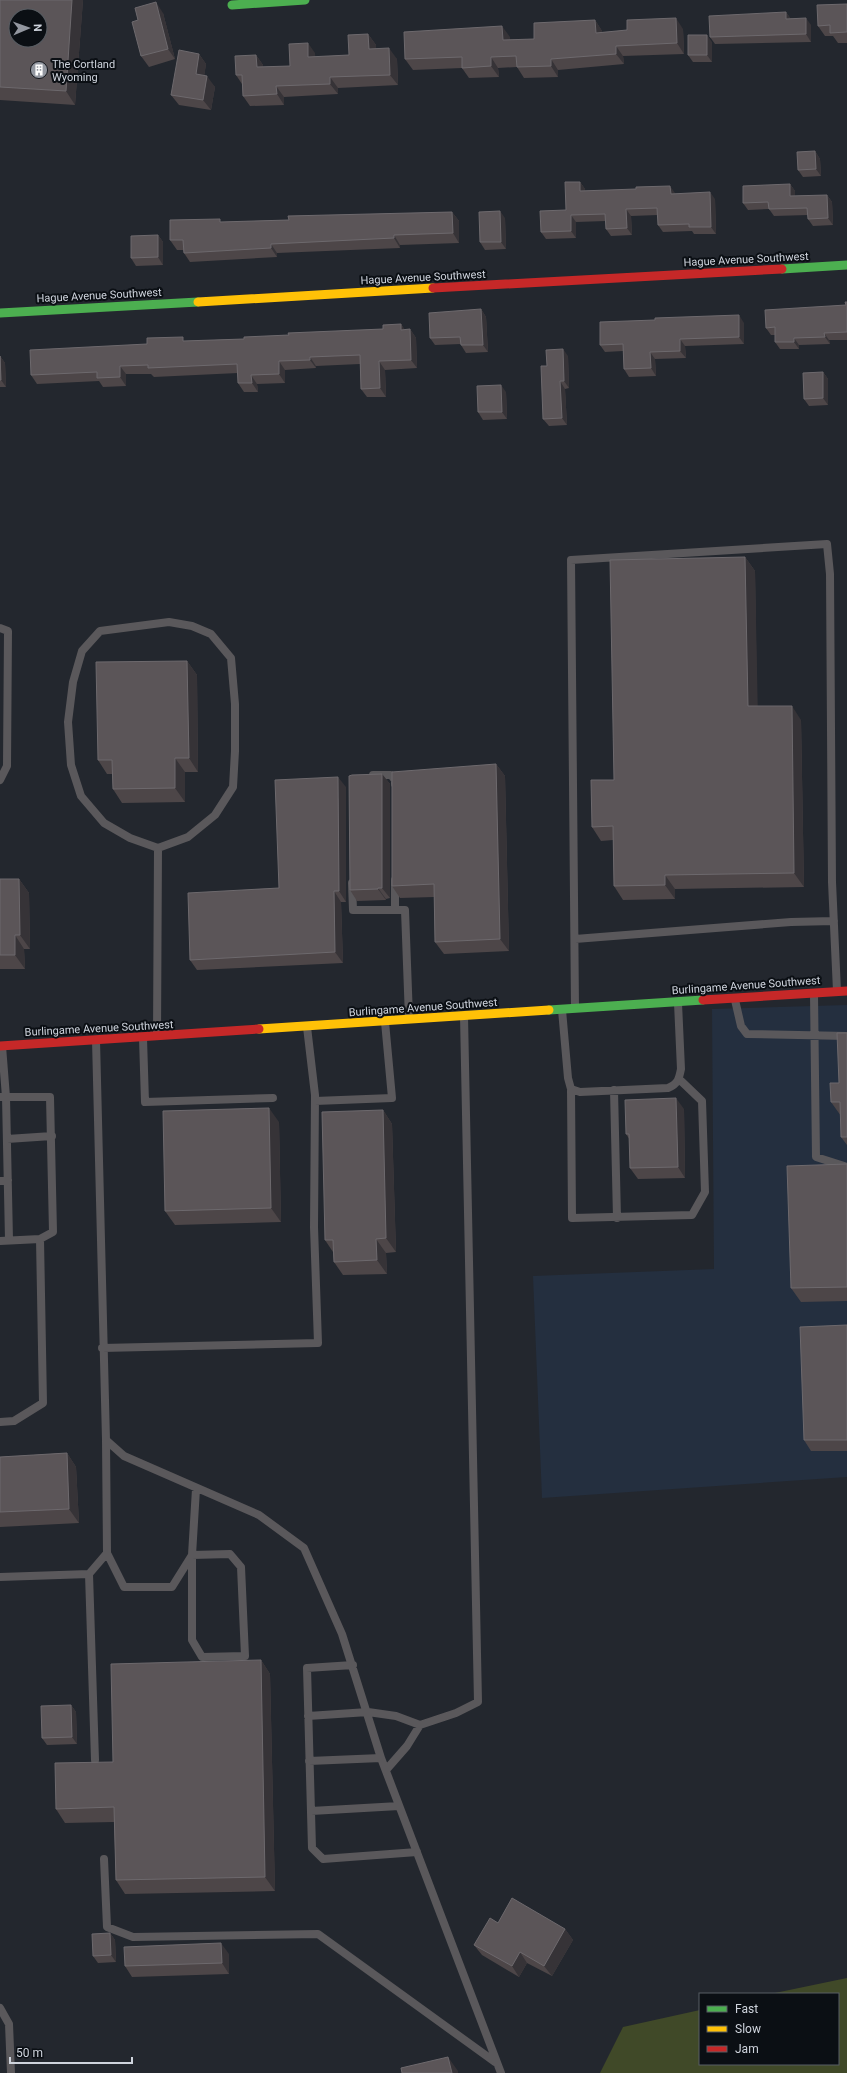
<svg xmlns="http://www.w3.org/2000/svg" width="847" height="2073" font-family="Roboto,sans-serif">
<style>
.built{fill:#242f3f}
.green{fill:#404928}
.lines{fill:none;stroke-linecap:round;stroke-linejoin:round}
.lane{stroke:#5a585b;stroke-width:8}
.fast{stroke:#4caf50;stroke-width:9}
.slow{stroke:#ffc107;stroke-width:9}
.jam{stroke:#c62828;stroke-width:9}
.wall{fill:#4d4648}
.shaded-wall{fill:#363337}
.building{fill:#5b5558;stroke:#6d696d;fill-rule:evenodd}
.labels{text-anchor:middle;stroke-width:4;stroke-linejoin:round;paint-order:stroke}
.poi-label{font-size:11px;fill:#cfd4dd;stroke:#0b0f14;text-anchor:start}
.street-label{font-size:11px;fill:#cfd4dd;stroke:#0b0f14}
</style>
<rect width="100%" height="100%" fill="#23272e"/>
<path class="built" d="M847 1005V1477L542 1498 533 1276 714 1269 712 1009Z"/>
<path class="green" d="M847 1978V2073H600L623 2027 700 2010V2064H838V1994H770Z"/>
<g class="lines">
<path class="lane" d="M0 628 8 631 7 766 0 780
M373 775H391L395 780V784
M395 880V909
M352 883 353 910H405L409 1018
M575 939 791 922 834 921
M814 994 816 1157 847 1167
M735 1000 741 1026 747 1034 847 1036
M575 1008 571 560 827 544 830 574 832 882 837 991
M562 1010 568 1078 571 1089 580 1092 668 1088C678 1084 679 1079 681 1069L678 1003
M157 1036 158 848 188 837 215 815 233 787 235 751V704L231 658 211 634 192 626 169 622 100 631 82 651 73 682 68 722 71 765 81 796 104 823 130 838 158 848
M143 1038 145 1102 273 1098
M96 1040 106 1440 124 1456 259 1515 304 1548 342 1634 381 1758 501 2073
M571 1089 572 1218 692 1215 705 1192 702 1101 679 1079
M614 1090 617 1218
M0 1097H6L9 1240
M315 1101 392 1098 385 1022
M7 1139 52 1136
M0 1181 8 1180
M0 1241 40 1239 53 1232 50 1097H6L2 1046
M102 1348 318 1343 314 1227 315 1095 307 1027
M0 1422 14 1421 43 1403 40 1239
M107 1553 124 1587H172L192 1555 196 1489
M230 1554 241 1567 245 1656 202 1657 192 1640V1555Z
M89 1574 107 1553 106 1440
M0 1577 89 1574 95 1760
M353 1665 307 1668 312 1848 323 1859 417 1852
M308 1716 368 1712 396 1716 420 1725 456 1713 478 1702 464 1016
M309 1761 381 1758
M386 1770 407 1746 420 1725
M311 1811 399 1806
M104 1859 107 1927 133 1937 318 1934 495 2062
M0 2008 9 2024 11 2073"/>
<path class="fast" d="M232 5 305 0
M782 269 847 265
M0 313 198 302
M549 1010 703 1000"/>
<path class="slow" d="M198 302 433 288
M259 1029 549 1010"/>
<path class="jam" d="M433 288 782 269
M703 1000 847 991
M0 1046 259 1029"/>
</g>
<path class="wall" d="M0 0H83L75 105 0 100Z
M847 4V43H838L833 36H825L818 26Z
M786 12 790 18 811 25V42L715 44 710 37Z
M163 13 175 59 149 67 141 56Z
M595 20 602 31V32L683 29 684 54 623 56 624 64 558 70V77L524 78 517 67 498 68 499 77 469 78 462 68 413 70 405 59 510 37V40L534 39Z
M368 34 376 45V49L397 59 398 85 338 88V94L284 97V105L250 106 243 96 242 84 236 75 256 55 263 65V67L290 66 315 53V57L349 55Z
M712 42V62H693L688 55Z
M199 54 206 64 204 76 215 87 211 110 179 105 171 95Z
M815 151 820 159 821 176 803 177 798 170Z
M580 182 585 189V191L675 193V194L715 199 716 234H694L692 231 663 232 658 225V215L631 216 632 235 611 236 606 229V221L576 222V238L546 239 541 232 566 210Z
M790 184 795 191V196L827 195 832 202 833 225 813 226 808 219V215L774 216 769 209 748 210 743 203Z
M452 212 459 221V243L400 245V248L277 253V257L190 262 184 253 183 250H177L170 240 223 222 289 220Z
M505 218 506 249 485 250 480 242Z
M158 235 163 242V265L136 266 131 258Z
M847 302V340H829L830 344 799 345V349H780L775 342V335H771L766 328 846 305Z
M481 309 486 317 488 352 466 353 461 345V344L435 345 430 338Z
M744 323V344L685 346 686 358 655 359 656 376 629 377 624 369 623 351 605 352 600 345Z
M401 324 404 329H410L416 338 417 368 385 370 386 397H367L361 389 360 364 316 366V368L285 370V383L257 384 258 392H244L238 383V373L154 377 151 374H126V386L103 387 99 381 37 384 31 375 147 344 185 341 244 339 289 335 383 329Z
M0 356 5 363 6 387H0Z
M568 356 569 388 565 389 567 425 549 426 543 419 547 366Z
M823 372 828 379V405L809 406 804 399Z
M506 392 507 419 483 420 478 412Z
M745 557 755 571 757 706 801 720 804 887 675 889V899L623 900 614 886 613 840 601 841 592 827 614 780Z
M187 661 197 675 198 772H185V802L122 803 113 789 112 774H107L98 760Z
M496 764 505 776 509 951 444 954 435 942 434 897 400 898 392 886Z
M382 774 390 784V898L386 899V900L357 901 350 890Z
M346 787V902H341L343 963 197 970 190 960 279 888Z
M0 879H19L29 893 30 949H24L25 969H0Z
M847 1033V1145L841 1137V1116L831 1102 839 1083Z
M684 1109 685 1178 638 1179 630 1168V1140L626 1134Z
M383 1110 392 1124 396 1252 386 1253 387 1274 343 1275 334 1262 333 1252 325 1240Z
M279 1122 281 1222 175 1225 165 1211Z
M847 1164V1301L801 1302 791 1288Z
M847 1325V1451H811L804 1440Z
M67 1453 76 1467 79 1523 0 1527V1457Z
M261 1660 270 1674 275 1891 125 1894 116 1880 114 1822 65 1823 56 1809 113 1762Z
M71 1705 76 1712 77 1744 47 1745 42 1738Z
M498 1923 565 1929 573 1940 552 1976 527 1963 519 1977 482 1955 474 1945Z
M110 1933 115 1940 116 1962 98 1963 93 1956Z
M229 1954V1974L132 1977 125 1966Z"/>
<path class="shaded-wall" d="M72 0H83L75 105 66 91Z
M156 2 163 13 175 59 168 49Z
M786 12 791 19H786Z
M676 18 683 29 684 54 677 43Z
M806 18 811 25V42L806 34Z
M595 20 602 31 603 43 596 33Z
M502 26 510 37V51L503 40Z
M368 34 376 45V60L369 49Z
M707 35 712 42V62L707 55Z
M308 43 315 53 316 68 308 57Z
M616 46 623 56 624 64 616 54Z
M389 48 397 59 398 85 390 75Z
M199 54 206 64 203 85 196 74Z
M256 55 263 65 264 78 257 67Z
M491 57 498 68 499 77 491 66Z
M551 59 558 70V77L551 66Z
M207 76 215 87 211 110 203 100Z
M330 77 338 88V94L330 84Z
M276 86 284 97V105L277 94Z
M815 151 820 159 821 176 816 169Z
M580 182 585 189V198L580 191Z
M790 184 795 191V203L790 196Z
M670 186 675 193V201L671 194Z
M710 192 715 199 716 234 711 227Z
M827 195 832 202 833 225 828 218Z
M626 209 631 216 632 235 627 228Z
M500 211 505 218 506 249 501 242Z
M452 212 459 221V243L453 233Z
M571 215 576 222V238L571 231Z
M158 235 163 242V265L158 257Z
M394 235 400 245V248L394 238Z
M271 244 277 253V257L271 248Z
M481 309 486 317 488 352 483 345Z
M739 315 744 323V344L739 337Z
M401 324 407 333 401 330Z
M410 329 416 338 417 368 411 360Z
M824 333 829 340 830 344 825 337Z
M794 338 799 345V349L794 342Z
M680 339 685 346 686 358 680 351Z
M563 349 568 356 569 388 564 381Z
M650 352 655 359 656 376 651 368Z
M0 356 5 363 6 387 1 380Z
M310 357 316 366V368L310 360Z
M279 361 285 370V383L279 374Z
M379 361 385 370 386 397 380 388Z
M120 366 126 374V386L120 377Z
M823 372 828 379V405L823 398Z
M251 375 257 384 258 392 252 383Z
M560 381 565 389 567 425 562 418Z
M501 385 506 392 507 419 502 412Z
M745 557 755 571 758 720 748 706Z
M187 661 197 675 198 772 189 758Z
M792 706 801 720 804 887 794 873Z
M175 758 185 772V802L175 788Z
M496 764 505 776 509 951 500 939Z
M382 774 390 784V898L382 888Z
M338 777 346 787V902L339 891Z
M665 875 675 889V899L665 885Z
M19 879 29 893 30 949 20 935Z
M378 888 386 899V900L378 889Z
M334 891 341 902 343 963 335 952Z
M15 935 24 949 25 969 15 955Z
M676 1098 684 1109 685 1178 678 1167Z
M269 1108 279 1122 281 1222 271 1208Z
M383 1110 392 1124 396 1252 386 1238Z
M376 1239 386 1253 387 1274 377 1260Z
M67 1453 76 1467 79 1523 69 1509Z
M261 1660 270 1674 275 1891 265 1877Z
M71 1705 76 1712 77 1744 72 1737Z
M565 1929 573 1940 552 1976 544 1966Z
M110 1933 115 1940 116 1962 111 1955Z
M221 1943 229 1954V1974L222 1963Z
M520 1952 527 1963 519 1977 512 1966Z
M448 2057 458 2071V2073H452Z"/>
<path class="building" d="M0 0H72L66 91 0 87ZM16 16H40V40H16Z
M156 2 168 49 141 56 132 22 138 20 135 8Z
M847 4V32L830 33V25L818 26 817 5Z
M786 12V19L806 18V34L710 37 709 16Z
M676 18 677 43 616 46V54L551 59V66L517 67 516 56 491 57V66L462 68V57L405 59 404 32 502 26 503 40 534 39V23L595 20 596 33 627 30V20Z
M368 34 369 49 389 48 390 75 330 77V84L276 86 277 94 243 96 242 75H236L235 56 256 55 257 67 290 66 289 44 308 43V57L349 55 348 35Z
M688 35H707V55H688Z
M179 50 199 54 196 74 207 76 203 100 171 95Z
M815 151 816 169 798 170 797 152Z
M565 182H580V191L636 189V187L670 186 671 194 710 192 711 227H689V224L658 225 657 208 626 209 627 228 606 229 605 214 571 215V231L541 232 540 211 566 210Z
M790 184V196L827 195 828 218 808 219 807 208 769 209 768 202 743 203V186Z
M500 211 501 242H480L479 212Z
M452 212 453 233 394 235V238L271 244V248L184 253 183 240H170V220L220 219V222L289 220 288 216Z
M158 235V257L131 258V236Z
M845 302H847V332L824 333 825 337 794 338V342H775V327L766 328 765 310 846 305Z
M481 309 483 345H461L460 337 430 338 429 313Z
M739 315V337L680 339V351L650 352 651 368 624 369 623 344 600 345V322L655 320V318Z
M401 324V330L410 329 411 360 379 361 380 388 361 389 360 355 310 357V360L279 361V374L251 375 252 383H238L237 364 148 368V365L120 366V377L97 378V372L31 375 30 350 147 344V338L183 337V341L244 339V337L289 335 288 333 383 329V325Z
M563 349 564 381H560L562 418 543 419 541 366H547L546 350Z
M0 356 1 380H0Z
M823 372V398L804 399 803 373Z
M501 385 502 412H478L477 386Z
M745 557 748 706H792L794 873 665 875V885L614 886 613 826 592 827 591 780H614L610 560Z
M187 661 189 758H175V788L113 789 112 760H98L96 662Z
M496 764 500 939 435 942 434 884 392 886V772Z
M382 774V888H378V889L350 890 349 776 352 775Z
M338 777 339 891H334L335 952 190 960 188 893 279 888 275 780Z
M0 879H19L20 935H15V955H0Z
M837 1033H847V1137H841L840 1102H831L830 1083H839Z
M676 1098 678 1167 630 1168 629 1134H626L625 1100Z
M269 1108 271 1208 165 1211 163 1111Z
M383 1110 386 1238 376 1239 377 1260 334 1262 333 1240H325L322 1112Z
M847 1164V1287L791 1288 787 1166Z
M847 1325V1440H804L800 1327Z
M67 1453 69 1509 0 1512V1457Z
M261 1660 265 1877 116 1880 114 1807 56 1809 55 1763 113 1762 111 1664Z
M71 1705 72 1737 42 1738 41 1706Z
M512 1898 565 1929 544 1966 520 1952 512 1966 474 1945 490 1918 498 1923Z
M110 1933 111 1955 93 1956 92 1934Z
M221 1943 222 1963 125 1966 124 1947Z
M448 2057 452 2073H402L401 2068Z"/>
<defs>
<g id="building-disc" transform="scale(0.9)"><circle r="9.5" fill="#9397a0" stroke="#0b0f14"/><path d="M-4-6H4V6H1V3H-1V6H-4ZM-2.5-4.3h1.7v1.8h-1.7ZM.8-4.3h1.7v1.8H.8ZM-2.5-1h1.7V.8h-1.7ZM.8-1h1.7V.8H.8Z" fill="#fff"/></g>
</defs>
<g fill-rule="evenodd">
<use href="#building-disc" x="39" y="70"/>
</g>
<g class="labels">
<g class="poi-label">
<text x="52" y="68">The Cortland<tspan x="52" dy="13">Wyoming</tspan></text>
</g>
<g class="street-label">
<text transform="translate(746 259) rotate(-3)" y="4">Hague Avenue Southwest</text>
<text transform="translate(423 277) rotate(-3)" y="4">Hague Avenue Southwest</text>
<text transform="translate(99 295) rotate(-3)" y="4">Hague Avenue Southwest</text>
<text transform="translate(746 985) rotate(-4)" y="4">Burlingame Avenue Southwest</text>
<text transform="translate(423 1007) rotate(-4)" y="4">Burlingame Avenue Southwest</text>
<text transform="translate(99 1028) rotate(-3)" y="4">Burlingame Avenue Southwest</text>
</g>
</g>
<rect x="699" y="1993" width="140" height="72" fill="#0b0f14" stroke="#595e64"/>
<rect x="707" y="2006" width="20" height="6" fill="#4caf50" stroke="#595e64"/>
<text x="735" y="2013" font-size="12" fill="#cfd4dd">Fast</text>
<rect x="707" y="2026" width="20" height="6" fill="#ffc107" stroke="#595e64"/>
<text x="735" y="2033" font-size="12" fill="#cfd4dd">Slow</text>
<rect x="707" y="2046" width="20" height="6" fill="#c62828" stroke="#595e64"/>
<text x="735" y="2053" font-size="12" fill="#cfd4dd">Jam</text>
<g transform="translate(28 28) rotate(88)"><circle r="19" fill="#0b0f14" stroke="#595e64"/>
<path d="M0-3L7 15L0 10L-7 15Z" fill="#9397a0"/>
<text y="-6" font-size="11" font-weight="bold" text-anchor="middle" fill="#cfd4dd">N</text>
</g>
<path d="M10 2057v6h122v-6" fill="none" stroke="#cfd4dd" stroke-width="2"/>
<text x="16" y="2057" font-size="12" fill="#cfd4dd" stroke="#0b0f14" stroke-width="3" paint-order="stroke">50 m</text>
</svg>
